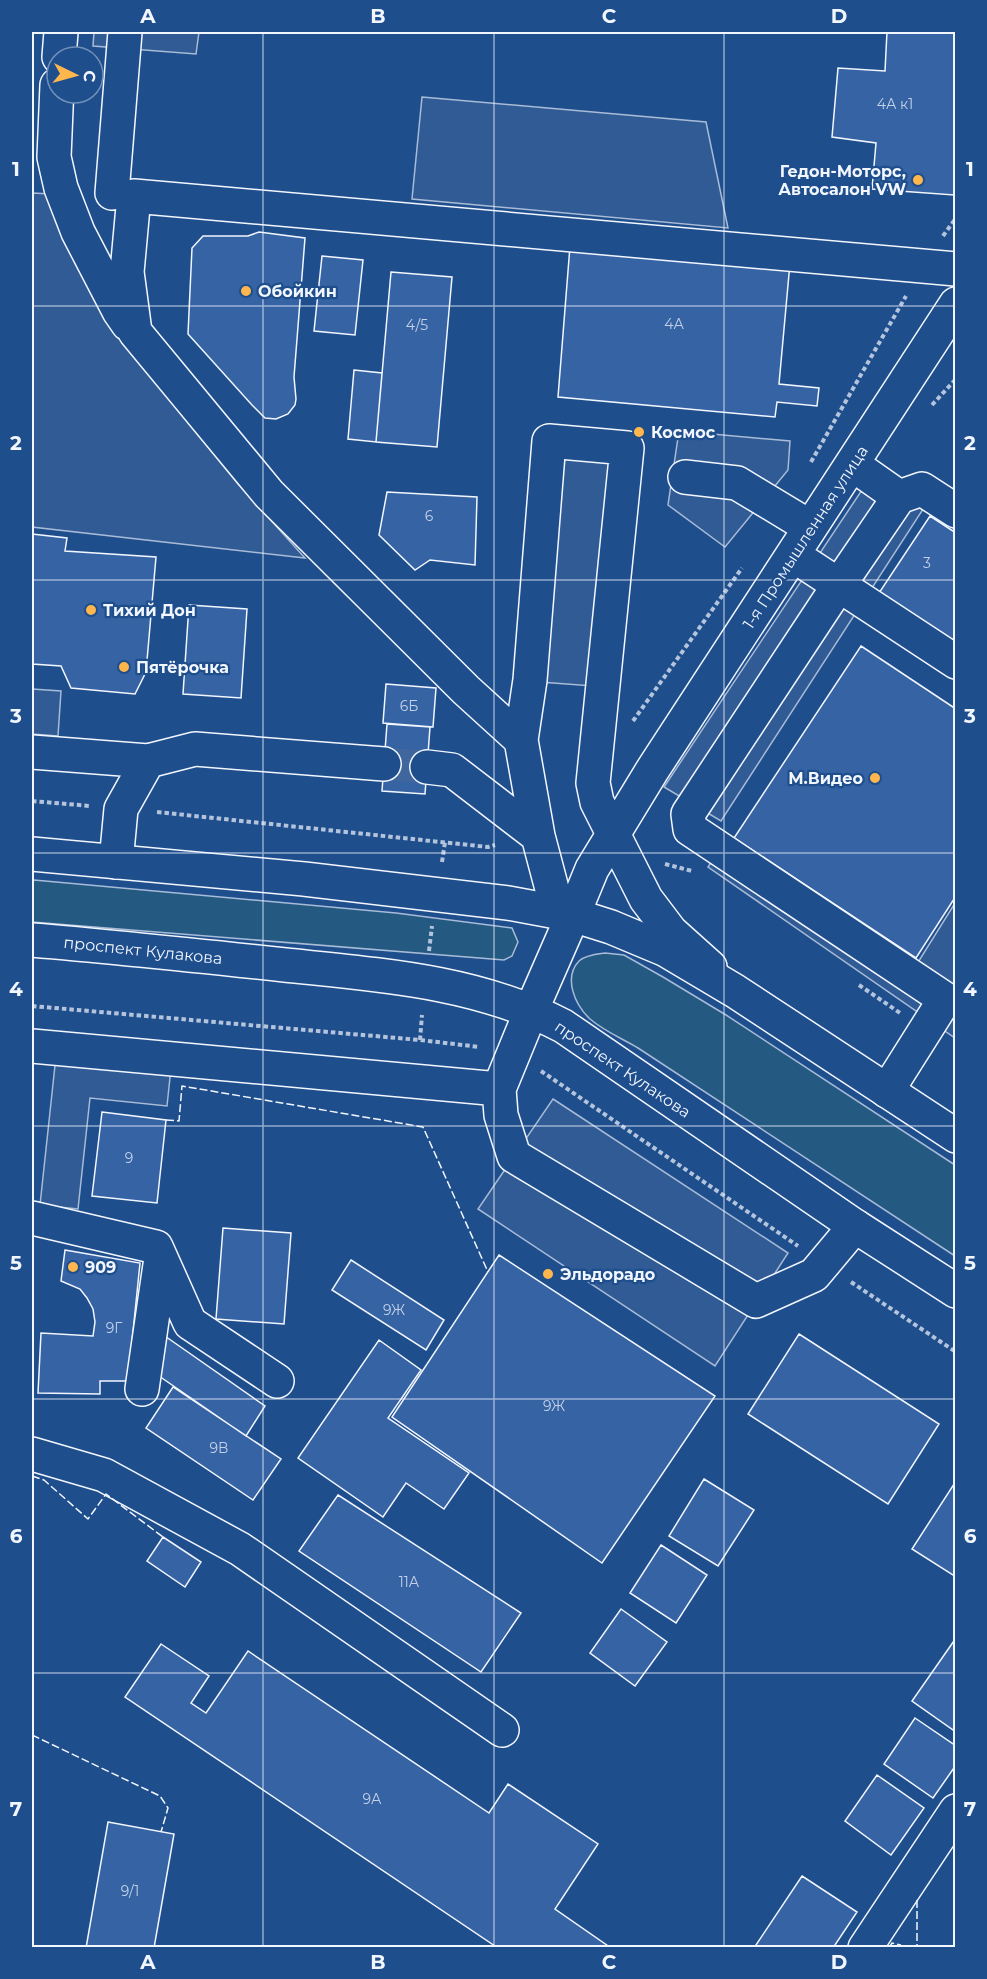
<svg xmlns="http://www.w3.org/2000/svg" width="987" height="1979" font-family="Montserrat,sans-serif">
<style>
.green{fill:#245a82;stroke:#a8bbd7;stroke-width:1.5}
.parking{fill:#305b95;stroke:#a8bbd7;stroke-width:1.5}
.building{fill:#3563a3;stroke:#f2f6ff;stroke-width:1.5}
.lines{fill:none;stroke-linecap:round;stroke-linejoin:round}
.minor-tunnel{stroke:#3f679d;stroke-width:33;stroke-dasharray:33 16;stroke-linecap:butt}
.minor-casing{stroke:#f2f6ff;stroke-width:36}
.major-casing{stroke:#f2f6ff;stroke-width:36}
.path{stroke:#b3c4dc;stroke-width:4;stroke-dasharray:4.5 3;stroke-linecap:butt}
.minor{stroke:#1f4e8c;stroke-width:33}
.major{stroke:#1f4e8c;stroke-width:33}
.fence{stroke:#f2f6ff;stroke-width:1.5;stroke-dasharray:8 3;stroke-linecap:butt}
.grid{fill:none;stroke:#f2f6ff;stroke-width:1.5;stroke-opacity:0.55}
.poi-dot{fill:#ffb74d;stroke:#1f4e8c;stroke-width:2}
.labels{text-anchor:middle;stroke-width:4.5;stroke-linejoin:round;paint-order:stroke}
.number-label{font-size:14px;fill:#c3d1e8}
.poi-label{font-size:16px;font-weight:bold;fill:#f2f6ff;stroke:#1f4e8c;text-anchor:start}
.street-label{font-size:16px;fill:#f2f6ff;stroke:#1f4e8c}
.neatline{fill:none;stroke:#f2f6ff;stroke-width:2}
.grid-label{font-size:20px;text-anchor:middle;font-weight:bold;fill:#f2f6ff}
</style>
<rect width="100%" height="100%" fill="#1f4e8c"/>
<path class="green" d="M34 880 396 913 512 928 518 942 512 956 504 960 32 922V882Z
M605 953 624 955 663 977 726 1015 955 1165V1256L638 1048C623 1039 604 1031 590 1019 575 1005 563 978 579 961 585 955 597 954 605 953Z"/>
<path class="parking" d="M94 32H199L196 54 93 46Z
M422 97 706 122 728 228 412 199Z
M32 193 52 194 177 409 238 484 305 558 32 527Z
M679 431 790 441 788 470 725 547 668 505Z
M558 452 617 455 593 686 540 682Z
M878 466 927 503 721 821 664 787Z
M32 689 61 691 58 736 32 734Z
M727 838 917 964 955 903V1038L708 867Z
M56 1056 171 1068 167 1106 90 1098 78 1209 40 1205Z
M553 1099 788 1253 715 1366 478 1209Z"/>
<path class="building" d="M887 32H956L954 195 872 189 876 143 832 137 838 68 885 71Z
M259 232 305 238 294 377 296 399 295 405 288 414 276 419 265 418 252 405 188 334 192 248 203 236H248Z
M570 246 790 263 779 384 819 388 817 406 777 402 775 417 558 397Z
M322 256 363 260 355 335 314 331Z
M391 272 452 277 437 447 376 442Z
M354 370 382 373 376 442 348 439Z
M387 492 477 497 475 565 430 560 415 570 379 535Z
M930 516 956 533V643L879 593Z
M32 534 67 538 65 551 156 557 146 672 135 694 71 688 61 666 32 664Z
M189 605 247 609 241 698 183 694Z
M861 646 956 709V896L916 958 734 838Z
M386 684 436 688 433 727 383 723Z
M387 724 430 727 425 794 382 791Z
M102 1112 166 1120 157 1203 92 1196Z
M223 1228 291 1233 284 1324 216 1319Z
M65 1250 140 1263 128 1381H100V1394L38 1393 41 1333 93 1336 95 1322 93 1309 87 1298 80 1289 61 1281Z
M499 1255 715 1396 602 1563 392 1417Z
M351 1260 444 1320 426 1350 332 1290Z
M162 1334 265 1406 246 1436 159 1376Z
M799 1334 939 1424 888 1504 748 1414Z
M379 1340 421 1370 388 1418 469 1473 444 1509 406 1483 383 1517 298 1458Z
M173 1387 281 1459 253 1500 146 1428Z
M704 1479 754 1510 718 1566 669 1536Z
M956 1481V1577L912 1549Z
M338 1495 521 1613 481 1672 299 1551Z
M163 1537 201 1562 185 1587 147 1561Z
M661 1545 707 1575 676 1623 630 1593Z
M621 1609 667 1642 635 1686 590 1653Z
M956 1638V1732L912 1701Z
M161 1644 209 1676 191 1703 206 1713 248 1651 489 1813 508 1784 598 1844 555 1909 611 1948H498L125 1697Z
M915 1718 956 1746V1765L933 1798 884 1764Z
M877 1775 924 1808 891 1855 845 1821Z
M108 1822 174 1834 154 1948H86Z
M802 1876 857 1912 833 1948H754Z"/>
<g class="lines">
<path class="minor-tunnel" d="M384 764 427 767"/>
<g class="minor-casing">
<path id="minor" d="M59 57 61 32
M57 85 54 157 61 188 78 232 119 311 128 324
M112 193 125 32
M852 464 899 497 922 489 956 511
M685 477 737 483 810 527
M793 555 956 662
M521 740 466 690 269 494 135 332 127 272 134 196 956 269
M32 752 148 761
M427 767 452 770 538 836
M116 862 121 809 148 761 195 749 384 764
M552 889 538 836 521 740 530 680 549 441 627 448 593 783 597 802 646 899 671 932 710 967
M573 915 592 869 653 769 956 304
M531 1011 499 1089 501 1115 514 1156 756 1301 814 1275 855 1226
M32 1046 499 1089
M887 1091 945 999 690 829 688 814 839 585 899 497
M32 1218 156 1247 190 1323 277 1381
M142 1389 161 1258
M32 1454 104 1475 240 1549 502 1730
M865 1948 956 1811"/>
</g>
<g class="major-casing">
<path id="major" d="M32 854 304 879 508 903 573 915 611 927 666 950 735 991 956 1136
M32 940C116 947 201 956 285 965 381 975 476 981 563 1026L855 1226 956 1291
M531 1011 573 915"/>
</g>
<path class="path" d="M943 236 956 218
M932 405 956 379
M811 462 906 296
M633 721 742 568
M32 801 90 806
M157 812 488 847 495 845
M442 862 445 842
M665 864 692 871
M429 951 432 926
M859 985 900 1013
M32 1006 420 1040 480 1047
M420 1040 422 1015
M541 1071 798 1246
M851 1282 956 1352"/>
<use href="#minor" class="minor"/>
<use href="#major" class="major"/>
<path class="fence" d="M166 1120 179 1121 182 1086 423 1127 488 1272
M32 1476 44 1480 88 1519 106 1494 163 1537
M32 1735 160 1796 168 1808 161 1832
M917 1900V1948
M889 1948 892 1943 901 1945"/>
</g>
<path class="grid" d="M263 32V1948M494 32V1948M724 32V1948M32 306H956M32 580H956M32 853H956M32 1126H956M32 1399H956M32 1673H956"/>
<g class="poi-dot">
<circle cx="918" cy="180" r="6"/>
<circle cx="246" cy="291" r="6"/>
<circle cx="639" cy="432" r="6"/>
<circle cx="91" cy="610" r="6"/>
<circle cx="124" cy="667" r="6"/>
<circle cx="875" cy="778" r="6"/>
<circle cx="73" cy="1267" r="6"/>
<circle cx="548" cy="1274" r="6"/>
</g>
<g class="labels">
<g class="number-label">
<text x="895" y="109">4А к1</text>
<text x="674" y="329">4А</text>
<text x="417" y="330">4/5</text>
<text x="429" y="521">6</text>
<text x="927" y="568">3</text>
<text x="409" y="711">6Б</text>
<text x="129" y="1163">9</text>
<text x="394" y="1315">9Ж</text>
<text x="114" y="1333">9Г</text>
<text x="554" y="1411">9Ж</text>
<text x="219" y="1453">9В</text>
<text x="409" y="1587">11А</text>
<text x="372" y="1804">9А</text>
<text x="130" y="1896">9/1</text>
</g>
<g class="poi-label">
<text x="906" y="177" text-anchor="end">Гедон-Моторс,<tspan x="906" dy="18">Автосалон VW</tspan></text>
<text x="258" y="297">Обойкин</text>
<text x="651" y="438">Космос</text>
<text x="103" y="616">Тихий Дон</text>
<text x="136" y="673">Пятёрочка</text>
<text x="863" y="784" text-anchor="end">М.Видео</text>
<text x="85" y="1273">909</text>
<text x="560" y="1280">Эльдорадо</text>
</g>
<g class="street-label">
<text transform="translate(805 537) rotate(-57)" y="6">1-я Промышленная улица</text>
<text transform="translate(143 950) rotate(6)" y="6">проспект Кулакова</text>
<text transform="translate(623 1069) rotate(34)" y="6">проспект Кулакова</text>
</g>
</g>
<rect width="987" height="1979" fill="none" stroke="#1f4e8c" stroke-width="66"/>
<g transform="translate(75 75) rotate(95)"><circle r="28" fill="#1f4e8c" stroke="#7391ba" stroke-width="1.5"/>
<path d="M0-4.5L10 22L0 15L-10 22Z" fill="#ffb74d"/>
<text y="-9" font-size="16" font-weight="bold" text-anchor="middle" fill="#f2f6ff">С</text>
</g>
<rect x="33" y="33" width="921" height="1913" class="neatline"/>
<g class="grid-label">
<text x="148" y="23">A</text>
<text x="378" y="23">B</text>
<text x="609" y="23">C</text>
<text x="839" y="23">D</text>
<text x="16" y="176">1</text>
<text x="970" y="176">1</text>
<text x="16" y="450">2</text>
<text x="970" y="450">2</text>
<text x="16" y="723">3</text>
<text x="970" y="723">3</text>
<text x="16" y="996">4</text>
<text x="970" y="996">4</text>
<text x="16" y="1270">5</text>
<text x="970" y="1270">5</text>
<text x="16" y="1543">6</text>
<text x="970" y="1543">6</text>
<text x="16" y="1816">7</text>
<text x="970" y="1816">7</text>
<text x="148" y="1969">A</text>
<text x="378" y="1969">B</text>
<text x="609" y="1969">C</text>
<text x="839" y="1969">D</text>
</g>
</svg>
